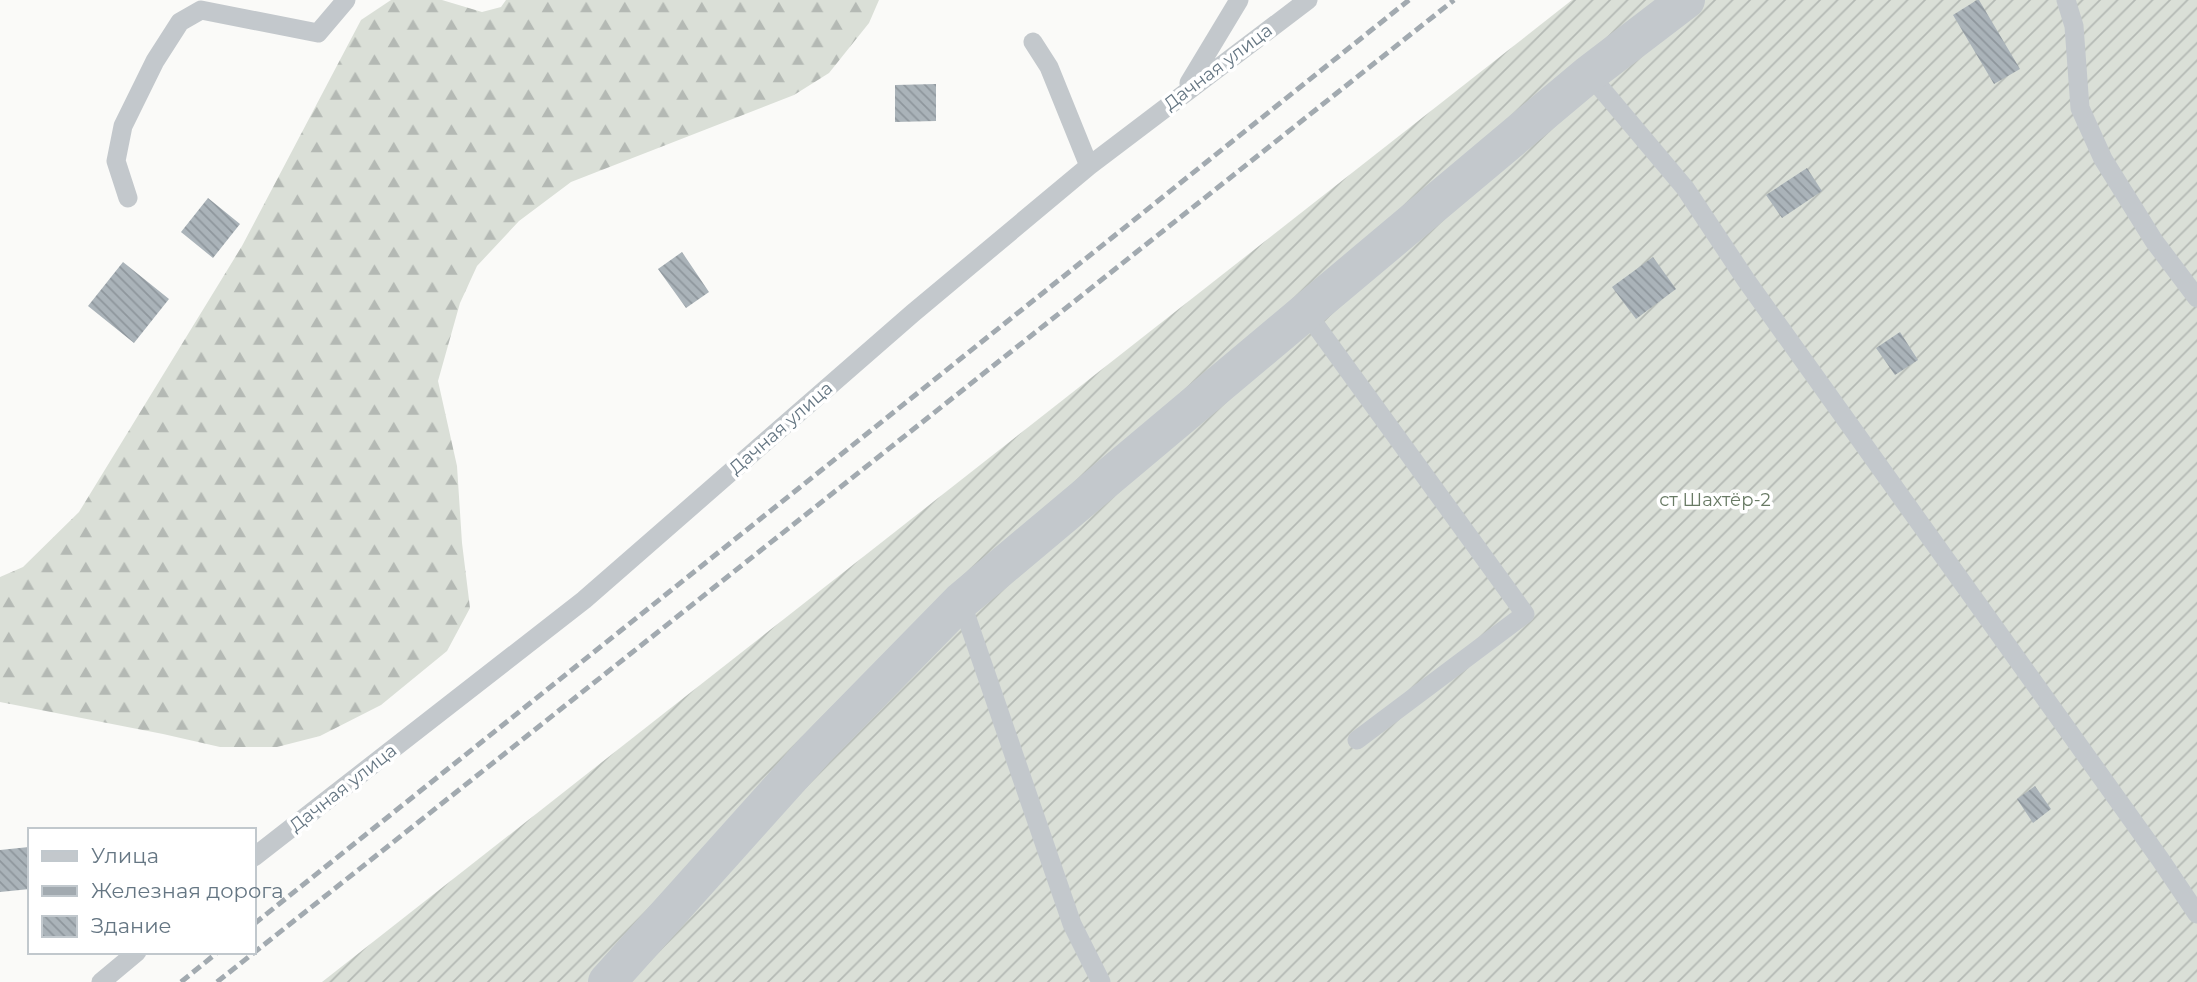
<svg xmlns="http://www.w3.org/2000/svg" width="2197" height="982" font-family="Montserrat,sans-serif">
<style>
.forest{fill:url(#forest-firs)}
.garden{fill:url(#garden-furrows)}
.building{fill:url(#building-back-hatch)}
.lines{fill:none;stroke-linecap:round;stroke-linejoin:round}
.lane{stroke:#c3c8cc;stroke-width:19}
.street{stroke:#c3c8cc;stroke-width:38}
.rail{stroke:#a2aab0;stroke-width:5;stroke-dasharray:10 5;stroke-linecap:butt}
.labels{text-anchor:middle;stroke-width:7;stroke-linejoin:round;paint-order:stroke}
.street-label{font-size:18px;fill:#657683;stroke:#fff}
.park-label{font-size:18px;fill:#687a64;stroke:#fff}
</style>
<defs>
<pattern id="forest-firs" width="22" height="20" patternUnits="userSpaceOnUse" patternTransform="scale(1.75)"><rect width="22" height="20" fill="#dadfd7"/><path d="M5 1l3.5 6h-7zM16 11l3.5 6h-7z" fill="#b4b9b4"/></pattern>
<pattern id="garden-furrows" width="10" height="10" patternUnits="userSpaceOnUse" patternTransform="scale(1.75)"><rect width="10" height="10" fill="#dadfd7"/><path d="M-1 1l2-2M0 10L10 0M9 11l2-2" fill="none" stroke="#b4b9b4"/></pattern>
<pattern id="building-back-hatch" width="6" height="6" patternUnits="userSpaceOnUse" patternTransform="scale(1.75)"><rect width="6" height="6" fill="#aab3b9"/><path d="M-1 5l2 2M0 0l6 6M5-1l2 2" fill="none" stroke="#8e969c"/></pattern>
</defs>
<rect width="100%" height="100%" fill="#fafaf8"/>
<path class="forest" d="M391 0H442L482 12 501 7 506 0H879L869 23 829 73 794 95 571 182 519 221 477 266 460 303 438 381 457 466 462 543 470 608 447 651 381 705 320 736 277 747H220L163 734 0 702V577L23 567 79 512 242 246 361 20Z"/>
<path class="garden" d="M1572 0H2197V982H322Z"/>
<path class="building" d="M1977 0H1979L2020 69 1994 84 1953 15Z
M936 84V121L895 122V85Z
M1807 168 1822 191 1782 218 1766 195Z
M208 198 240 224 213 258 181 232Z
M682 252 709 292 686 308 658 269Z
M1653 257 1676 289 1636 319 1612 287Z
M123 262 169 299 134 343 88 306Z
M1900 332 1918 360 1895 375 1876 348Z
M2035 786 2051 809 2033 823 2017 799Z
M29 847 30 889 0 892V850Z"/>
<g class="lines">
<path class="lane" d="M2066 0 2074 26 2080 108 2103 159 2154 241 2197 298
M1033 42 1049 67 1089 166
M1589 74 1685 188 1746 280 2160 859 2197 914
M1189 83 1239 0
M128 198 116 161 123 126 155 61 180 22 201 10 318 33 346 0
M1306 312 1525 614 1357 740
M961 601 1072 924 1101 982
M254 857 584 600 913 313 1089 166 1308 0
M101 982 137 952"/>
<path class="street" d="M607 982 815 750 961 601 1589 74 1686 0"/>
<path class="rail" d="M254 924 1409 0
M181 982 218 952
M217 982 1454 0"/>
</g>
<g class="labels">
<g class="street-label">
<text transform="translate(1218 67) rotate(-37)" y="6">Дачная улица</text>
<text transform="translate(781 428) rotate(-41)" y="6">Дачная улица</text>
<text transform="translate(343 788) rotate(-38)" y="6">Дачная улица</text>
</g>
<g class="park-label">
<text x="1715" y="506">ст Шахтёр-2</text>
</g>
</g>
<rect x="28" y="828" width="228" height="126" fill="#ffffff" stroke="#c1c8cd" stroke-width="2"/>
<rect x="42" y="851" width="35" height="10" fill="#c3c8cc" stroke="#c1c8cd" stroke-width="2"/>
<text x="91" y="863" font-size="21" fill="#657683">Улица</text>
<rect x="42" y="886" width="35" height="10" fill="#a2aab0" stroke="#c1c8cd" stroke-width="2"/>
<text x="91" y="898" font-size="21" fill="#657683">Железная дорога</text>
<rect x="42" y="916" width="35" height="21" fill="url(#building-back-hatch)" stroke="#c1c8cd" stroke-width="2"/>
<text x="91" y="933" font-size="21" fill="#657683">Здание</text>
</svg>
